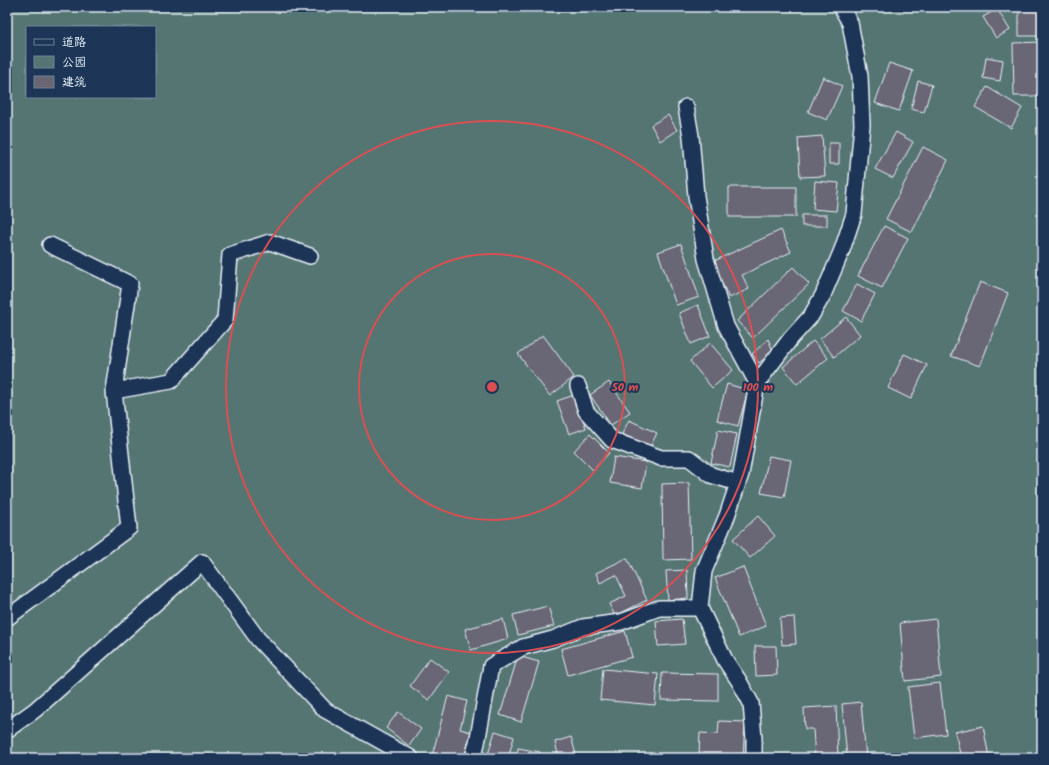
<svg xmlns="http://www.w3.org/2000/svg" width="1049" height="765" font-family="Kalam,'LXGW WenKai TC',sans-serif">
<style>
.green{fill:#557473;stroke:#9eb2b6;fill-rule:evenodd}
.building{fill:#696674;stroke:#e8f1f8}
.lines{fill:none;stroke-linecap:round;stroke-linejoin:round}
.minor-casing{stroke:#e8f1f8;stroke-width:18}
.minor{stroke:#1d3557;stroke-width:15}
.ring{fill:none;stroke:#da5052;stroke-width:2}
.centre{fill:#da5052;stroke:#1d3557;stroke-width:2}
.ring-label{font-size:12px;text-anchor:middle;font-weight:bold;fill:#da5052;stroke:#1d3557;stroke-width:4;stroke-linejoin:round;paint-order:stroke}
</style>
<rect width="100%" height="100%" fill="#1d3557"/>
<filter id="ink" filterUnits="userSpaceOnUse"><feTurbulence type="fractalNoise" baseFrequency=".025" numOctaves="2"/><feDisplacementMap in="SourceGraphic" scale="8" xChannelSelector="R" yChannelSelector="G"/><feConvolveMatrix kernelMatrix="1 2 1 2 8 2 1 2 1" color-interpolation-filters="sRGB"/></filter>
<g filter="url(#ink)">
<path class="green" d="M7 7H1042V758H7ZM27 27H155V97H27Z"/>
<path class="building" d="M1019 7H1042V36H1019Z
M997 9 1010 30 996 38 983 17Z
M1042 42V96H1014L1013 43Z
M986 57 1003 60 1000 81 983 78Z
M889 63 913 71 899 111 875 103Z
M823 77 842 86 827 120 808 112Z
M918 81 932 85 924 112 911 109Z
M987 87 1022 108 1011 128 975 107Z
M668 115 677 130 660 141 651 125Z
M896 132 913 142 893 178 875 169Z
M822 136 825 176 800 177 798 138Z
M829 143H839V164H829Z
M923 147 948 160 912 232 886 219Z
M815 181 839 183 836 211 813 209Z
M729 187H796V217H729Z
M802 215H827V226H802Z
M884 226 908 238 882 288 858 276Z
M781 230 791 252 742 275 749 289 729 298 712 262Z
M681 244 699 297 676 305 658 252Z
M793 267 809 284 753 338 737 321Z
M980 282 1008 293 980 366 951 356Z
M857 284 875 294 861 321 843 311Z
M698 305 710 336 691 344 679 313Z
M846 317 860 335 834 357 820 339Z
M543 335 574 377 550 396 518 354Z
M768 339 773 351 759 363 752 354Z
M813 341 828 358 797 384 783 367Z
M710 343 733 370 712 388 690 361Z
M904 354 927 365 911 399 888 388Z
M609 382 630 412 611 425 590 395Z
M727 384 748 390 738 426 717 420Z
M574 395 586 428 569 434 557 401Z
M629 420 657 433 650 447 622 434Z
M718 430 737 434 730 467 711 463Z
M590 434 609 453 593 470 574 451Z
M769 456 791 460 784 497 761 493Z
M614 457 646 462 642 488 610 483Z
M689 483 691 559 663 560 662 484Z
M758 516 775 536 750 558 733 539Z
M627 558 647 600 615 616 609 604 626 596 616 575 600 583 596 573Z
M743 567 766 626 739 637 715 578Z
M687 570 688 598 668 600 666 571Z
M548 606 554 626 518 635 513 615Z
M794 617 796 644 782 645 780 618Z
M503 619 508 639 471 650 465 629Z
M682 619 685 644 658 646 656 621Z
M936 619 941 677 905 681 900 623Z
M625 631 632 657 568 675 561 649Z
M755 646H776L777 675 756 676Z
M518 656 539 662 521 722 500 715Z
M430 658 449 672 429 700 410 686Z
M603 669 658 674 655 705 600 700Z
M662 673 718 674V701L661 700Z
M940 683 946 734 914 738 908 687Z
M448 696 467 701 460 729 471 732 464 758H440L432 756Z
M861 702 866 758H847L842 704Z
M836 706 838 758H815L813 729H805L804 708Z
M398 712 421 729 409 746 386 728Z
M719 721 745 722 743 757 699 755 700 733 718 734Z
M983 726 989 757 983 758H961L955 732Z
M495 731 514 737 508 758H487Z
M571 737 577 758H559L555 742Z
M518 748 540 752 539 758H517Z"/>
<g class="lines">
<g class="minor-casing">
<path id="minor" d="M686 107 691 136 696 196 706 259 726 326 757 383
M578 386 586 411 612 440 661 458H689L711 475 738 483
M114 391 171 381 225 320 230 255 270 242 310 256
M7 618 129 528 114 391 130 284 50 245
M7 730 35 710 202 562 258 639 325 710 411 758
M473 758 477 743 491 666 523 647 553 639 583 627 621 622 659 608H700
M754 758V739L751 703 739 681 725 660 700 608 704 571 727 516 741 474 757 383 791 338 811 316 823 295 842 250 854 214 862 125 860 76 850 23 841 7"/>
</g>
<use href="#minor" class="minor"/>
</g>
</g>
<g class="ring">
<circle cx="492" cy="387" r="133"/>
<circle cx="492" cy="387" r="266"/>
</g>
<circle cx="492" cy="387" r="6" class="centre"/>
<g class="ring-label">
<text x="625" y="391">50 m</text>
<text x="758" y="391">100 m</text>
</g>
<rect width="1049" height="765" fill="none" stroke="#1d3557" stroke-width="24"/>
<rect x="12" y="12" width="1025" height="741" fill="none" stroke="#e8f1f8" stroke-width="1.5" filter="url(#ink)"/>
<rect x="26" y="26" width="130" height="72" fill="#1d3557" stroke="#6e8097"/>
<rect x="34" y="39" width="20" height="6" fill="#1d3557" stroke="#6e8097"/>
<text x="62" y="46" font-size="12" fill="#e8f1f8">道路</text>
<rect x="34" y="56" width="20" height="12" fill="#557473" stroke="#6e8097"/>
<text x="62" y="66" font-size="12" fill="#e8f1f8">公园</text>
<rect x="34" y="76" width="20" height="12" fill="#696674" stroke="#6e8097"/>
<text x="62" y="86" font-size="12" fill="#e8f1f8">建筑</text>
</svg>
